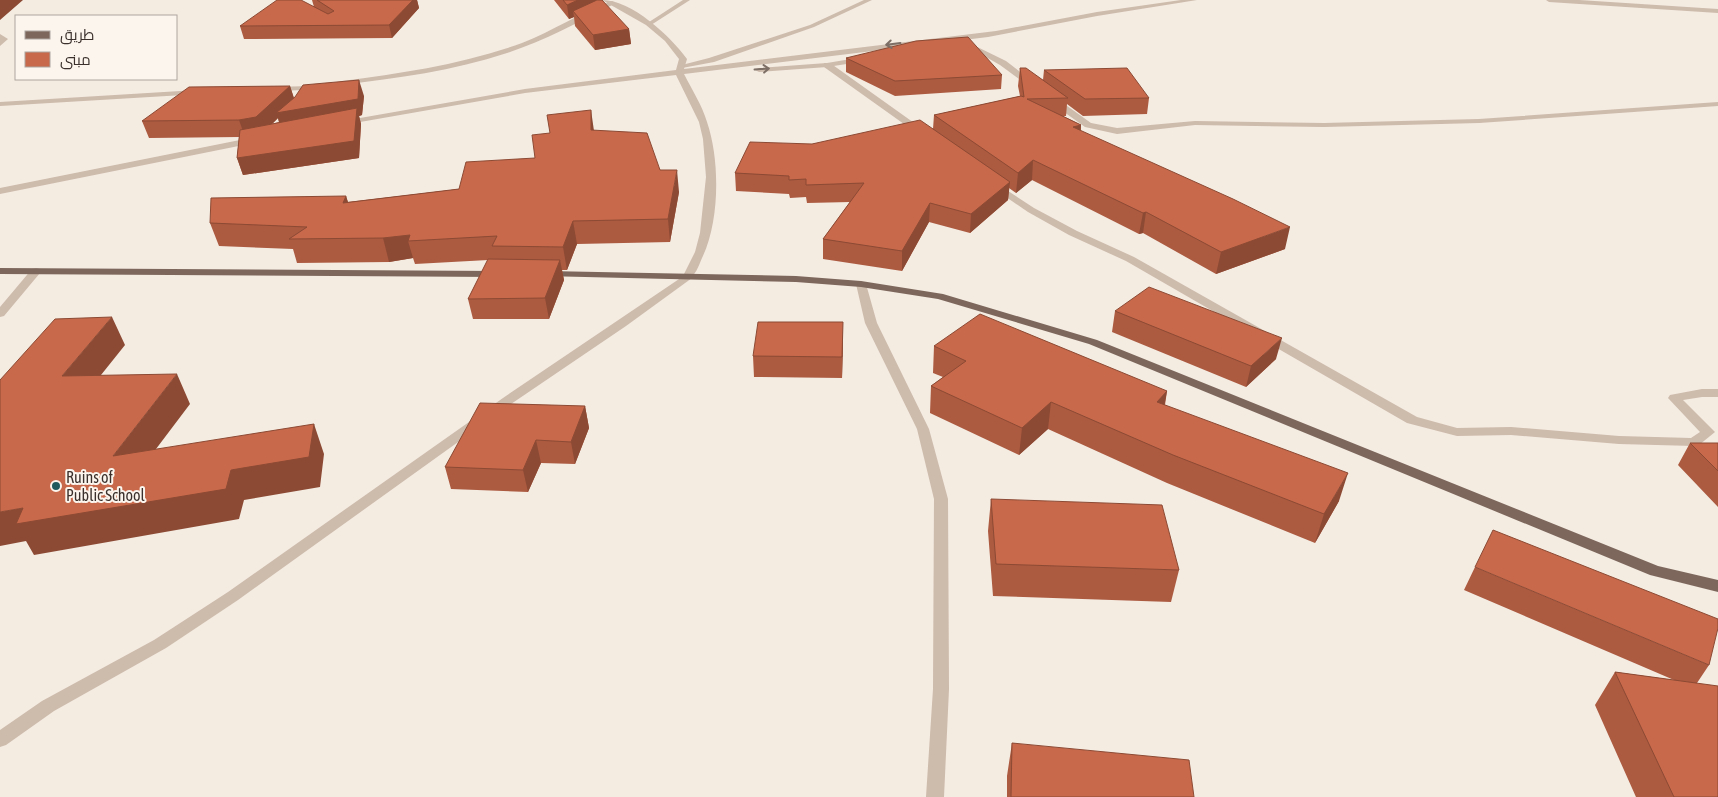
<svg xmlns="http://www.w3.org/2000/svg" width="1718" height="797" font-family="'Asap Condensed',Cairo,sans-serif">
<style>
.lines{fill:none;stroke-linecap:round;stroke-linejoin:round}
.minor{fill:#cdbbac;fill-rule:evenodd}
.tertiary{fill:#cdbbac;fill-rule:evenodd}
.primary{fill:#7d675c;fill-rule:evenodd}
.wall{fill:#ac5a40;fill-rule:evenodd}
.shaded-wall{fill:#8c4a34}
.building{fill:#c8694b;stroke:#8c4a34}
.oneway{stroke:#7d6f65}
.poi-dot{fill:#1f5a5e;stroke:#fbf5ee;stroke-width:2}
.labels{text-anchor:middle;stroke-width:4;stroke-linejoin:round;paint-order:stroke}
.poi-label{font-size:16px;fill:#3b302b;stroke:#fbf5ee;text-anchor:start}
</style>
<rect width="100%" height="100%" fill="#f4ebe1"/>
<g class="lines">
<path class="minor" d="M683 0H690L651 25 646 24Z
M864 0H872L814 27 714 62 682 68 678 66 709 58 810 25Z
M612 1 615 3 614 4C579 22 544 41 507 53 453 71 397 78 342 85L338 83 342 81C403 73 464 64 522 43 553 31 581 12 612 1Z
M0 34 8 39 0 46Z
M965 41 1006 61 1037 85 1030 87 1000 65 963 44 961 43Z
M824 63H830L924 130V134H918L824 67Z
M310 86 314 88 310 96H307L303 94 305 90 275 91 271 89 275 87Z
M197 90H200V94L0 106V102Z
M1050 98H1056L1091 123 1117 128 1195 121 1324 123 1479 119 1718 102V106L1479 123 1324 127 1195 125 1117 134 1085 127 1050 102Z
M996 183 1034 208 1077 231 1134 257 1417 417 1457 428 1511 427 1619 436 1691 438 1700 432 1668 398 1670 395 1702 389H1718V397H1702L1683 400 1715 432 1699 445 1694 446 1619 444 1511 435 1457 436 1407 423 1126 261 1069 235 1028 212 993 188 991 186Z
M36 268 40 269 41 271 40 273 4 316 0 317V307L32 269Z
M688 273 692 274 693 276 692 278 626 326 511 404 238 600 166 648 54 711 6 745 0 747V730L42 701 154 640 228 592 503 398Z
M861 281 866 284 877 323 929 429 948 499 949 689 944 797H926L933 689 934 499 917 429 865 323 856 284Z"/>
<path class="tertiary" d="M602 0C632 0 670 36 687 59L684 69 996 31 1097 12 1181 0H1197L1097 16 988 37 684 74C692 90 702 105 707 122 720 160 720 221 702 258 699 265 695 277 688 279L683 276 695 252 700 233 706 177 703 139 699 122 676 75 525 93 343 125 339 123 343 121 525 89 676 70 679 59 665 41 646 25Z
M1546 0H1579L1718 9V13L1549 2Z
M863 57H866V61L827 67 759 72 755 70 759 68 827 63Z
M255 137 258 138V142L0 194V188Z"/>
<path class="primary" d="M0 268 497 271 502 274 497 277 0 274Z
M547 271 796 276 861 281 943 294 1097 340 1658 566 1718 580V592L1650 575 1089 344 938 299 861 287 796 282 543 276 542 274Z"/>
</g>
<path class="wall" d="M312 0H417L419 8 392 38 244 39 240 26 314 7Z
M554 0H596L629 29 631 44 595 50 575 26 574 17 569 19Z
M846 58 1002 75 1001 89 895 96 846 72Z
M1020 68 1043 80 1044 70 1149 98 1147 114 1083 116 1067 104 1066 116H1063L1081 125V131L1285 249 1216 274 1143 233 1139 234 1032 180 1016 193 1009 188 1008 200 970 233 929 222 902 271 823 259V239L850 202 807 203 806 197 790 198 789 194 736 191 735 173 812 144 933 129 934 115 1020 96 1018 86Z
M290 86 294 98 364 96 362 115 359 116 361 124 359 158 243 175 237 158 239 137 149 138 142 121ZM278 118 279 122 272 124Z
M594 130 660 170 679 192 670 242 577 244 567 270H562L564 280 549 319H473L468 299 488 260 415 264 413 258 389 262 297 263 293 249 219 246 210 223 346 196 348 202 459 189 535 158Z
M1115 311 1276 359 1246 387 1112 332Z
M843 342 842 378 754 377 753 356Z
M934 346 1167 391 1165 405 1339 501 1315 543 1167 483 1048 429 1019 455 930 413 931 386 943 377 933 373Z
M585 406 589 428 575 464 541 463 528 492 451 489 445 467Z
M1690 443H1718V507L1678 465Z
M991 499 1179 570 1171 602 993 596 988 531Z
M1475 567 1709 665 1697 683 1718 797H1636L1595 705 1615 672 1674 680 1464 590Z
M1012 743 1194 797H1007V776Z"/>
<path class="shaded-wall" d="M0 0H23L0 20Z
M413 0H417L419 8 392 38 389 25Z
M578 0H596V6L573 11 574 17 569 19 567 5Z
M629 29 631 44 595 50 593 35Z
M359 80 364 96 362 115 359 116 361 124 359 158 243 175 237 158 281 130 278 118 262 134 245 137 239 120 290 86 295 102Z
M591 110 594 131 591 130Z
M1081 125 1079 144 1073 127Z
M1033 160 1032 180 1016 193 1018 173Z
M677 170 679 192 670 242 668 219Z
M1010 182 1008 200 970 233 971 214Z
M346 196 353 219 343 203Z
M930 203 929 222 902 271V251Z
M1146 212 1143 233 1139 234 1143 213Z
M573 221 577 244 567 270 563 247Z
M1290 227 1285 249 1216 274 1221 252Z
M410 235 408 241 413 258 389 262 383 238Z
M560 260 564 280 549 319 545 298Z
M112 317 125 345 77 405 62 376Z
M843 322V342L842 378V357Z
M1282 338 1276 359 1246 387 1251 366Z
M177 374 190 404 128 486 113 456Z
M1167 391 1162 418 1157 402Z
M1051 402 1048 429 1019 455 1022 428Z
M585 406 589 428 575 464 571 442Z
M314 424 324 454 320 487 244 500 239 519 34 555 26 541 0 546V512L231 470Z
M536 440 541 463 528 492 523 470Z
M1348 473 1339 501 1315 543 1324 514Z"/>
<path class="building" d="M277 0H301L328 14 334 11 317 0H413L389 25 240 26Z
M563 0H578L567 5Z
M597 0H602L629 29 593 35 573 11Z
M968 37 1002 75 895 81 846 58 916 41Z
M1020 68H1026L1068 98 1027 99 1081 125 1073 127 1233 199 1290 227 1221 252 1146 212 1143 213 1033 160 1018 173 934 115 1021 96 1024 97Z
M1127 68 1149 98 1085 99 1044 70Z
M359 80 358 99 276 113 295 97 303 85Z
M290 86 256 117 239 120 142 121 189 87Z
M357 108 354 141 237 158 240 130Z
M591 110V130L647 133 660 170H677L668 219 573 221 563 247 492 246 497 236 408 241 410 235 383 238 289 239 307 227 210 223 211 198 346 196 343 203 459 189 466 162 535 158 532 135 550 133 547 115Z
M920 120 1010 182 971 214 930 203 902 251 823 239 864 183 806 185V179L789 180V176L735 173 750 142 812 144Z
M488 259 560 260 545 298 468 299Z
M1149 287 1282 338 1251 366 1115 311Z
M980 314 1167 391 1157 402 1348 473 1324 514 1173 455 1051 402 1022 428 931 386 966 361 934 346Z
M112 317 62 376 177 374 113 456 314 424 309 457 231 470 226 489 16 524 23 508 0 512V380L55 319Z
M758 322H843L842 357 753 356Z
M480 403 585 406 571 442 536 440 523 470 445 467Z
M1690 443H1718V471Z
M991 499 1162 505 1179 570 996 564Z
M1493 530 1718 619V628L1709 665 1475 567Z
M1615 672 1718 686V797H1674Z
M1012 743 1189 760 1194 797H1011Z"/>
<defs><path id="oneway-shaft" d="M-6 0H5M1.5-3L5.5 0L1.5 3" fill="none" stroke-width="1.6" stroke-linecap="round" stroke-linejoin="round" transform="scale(1.25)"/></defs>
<g class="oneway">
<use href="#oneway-shaft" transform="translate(893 44) rotate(173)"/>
<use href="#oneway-shaft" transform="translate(762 69) rotate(-4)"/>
</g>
<circle class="poi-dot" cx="56" cy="486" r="5"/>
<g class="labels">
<g class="poi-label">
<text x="66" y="483">Ruins of<tspan x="66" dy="18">Public School</tspan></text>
</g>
</g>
<rect x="15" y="15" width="162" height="65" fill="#fbf5ee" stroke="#aea6a0"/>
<rect x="25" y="31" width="25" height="8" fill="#7d675c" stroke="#aea6a0"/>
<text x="60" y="40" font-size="15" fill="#3b302b">طريق</text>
<rect x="25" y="52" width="25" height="15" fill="#c8694b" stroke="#aea6a0"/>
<text x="60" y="65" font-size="15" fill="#3b302b">مبنى</text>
</svg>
